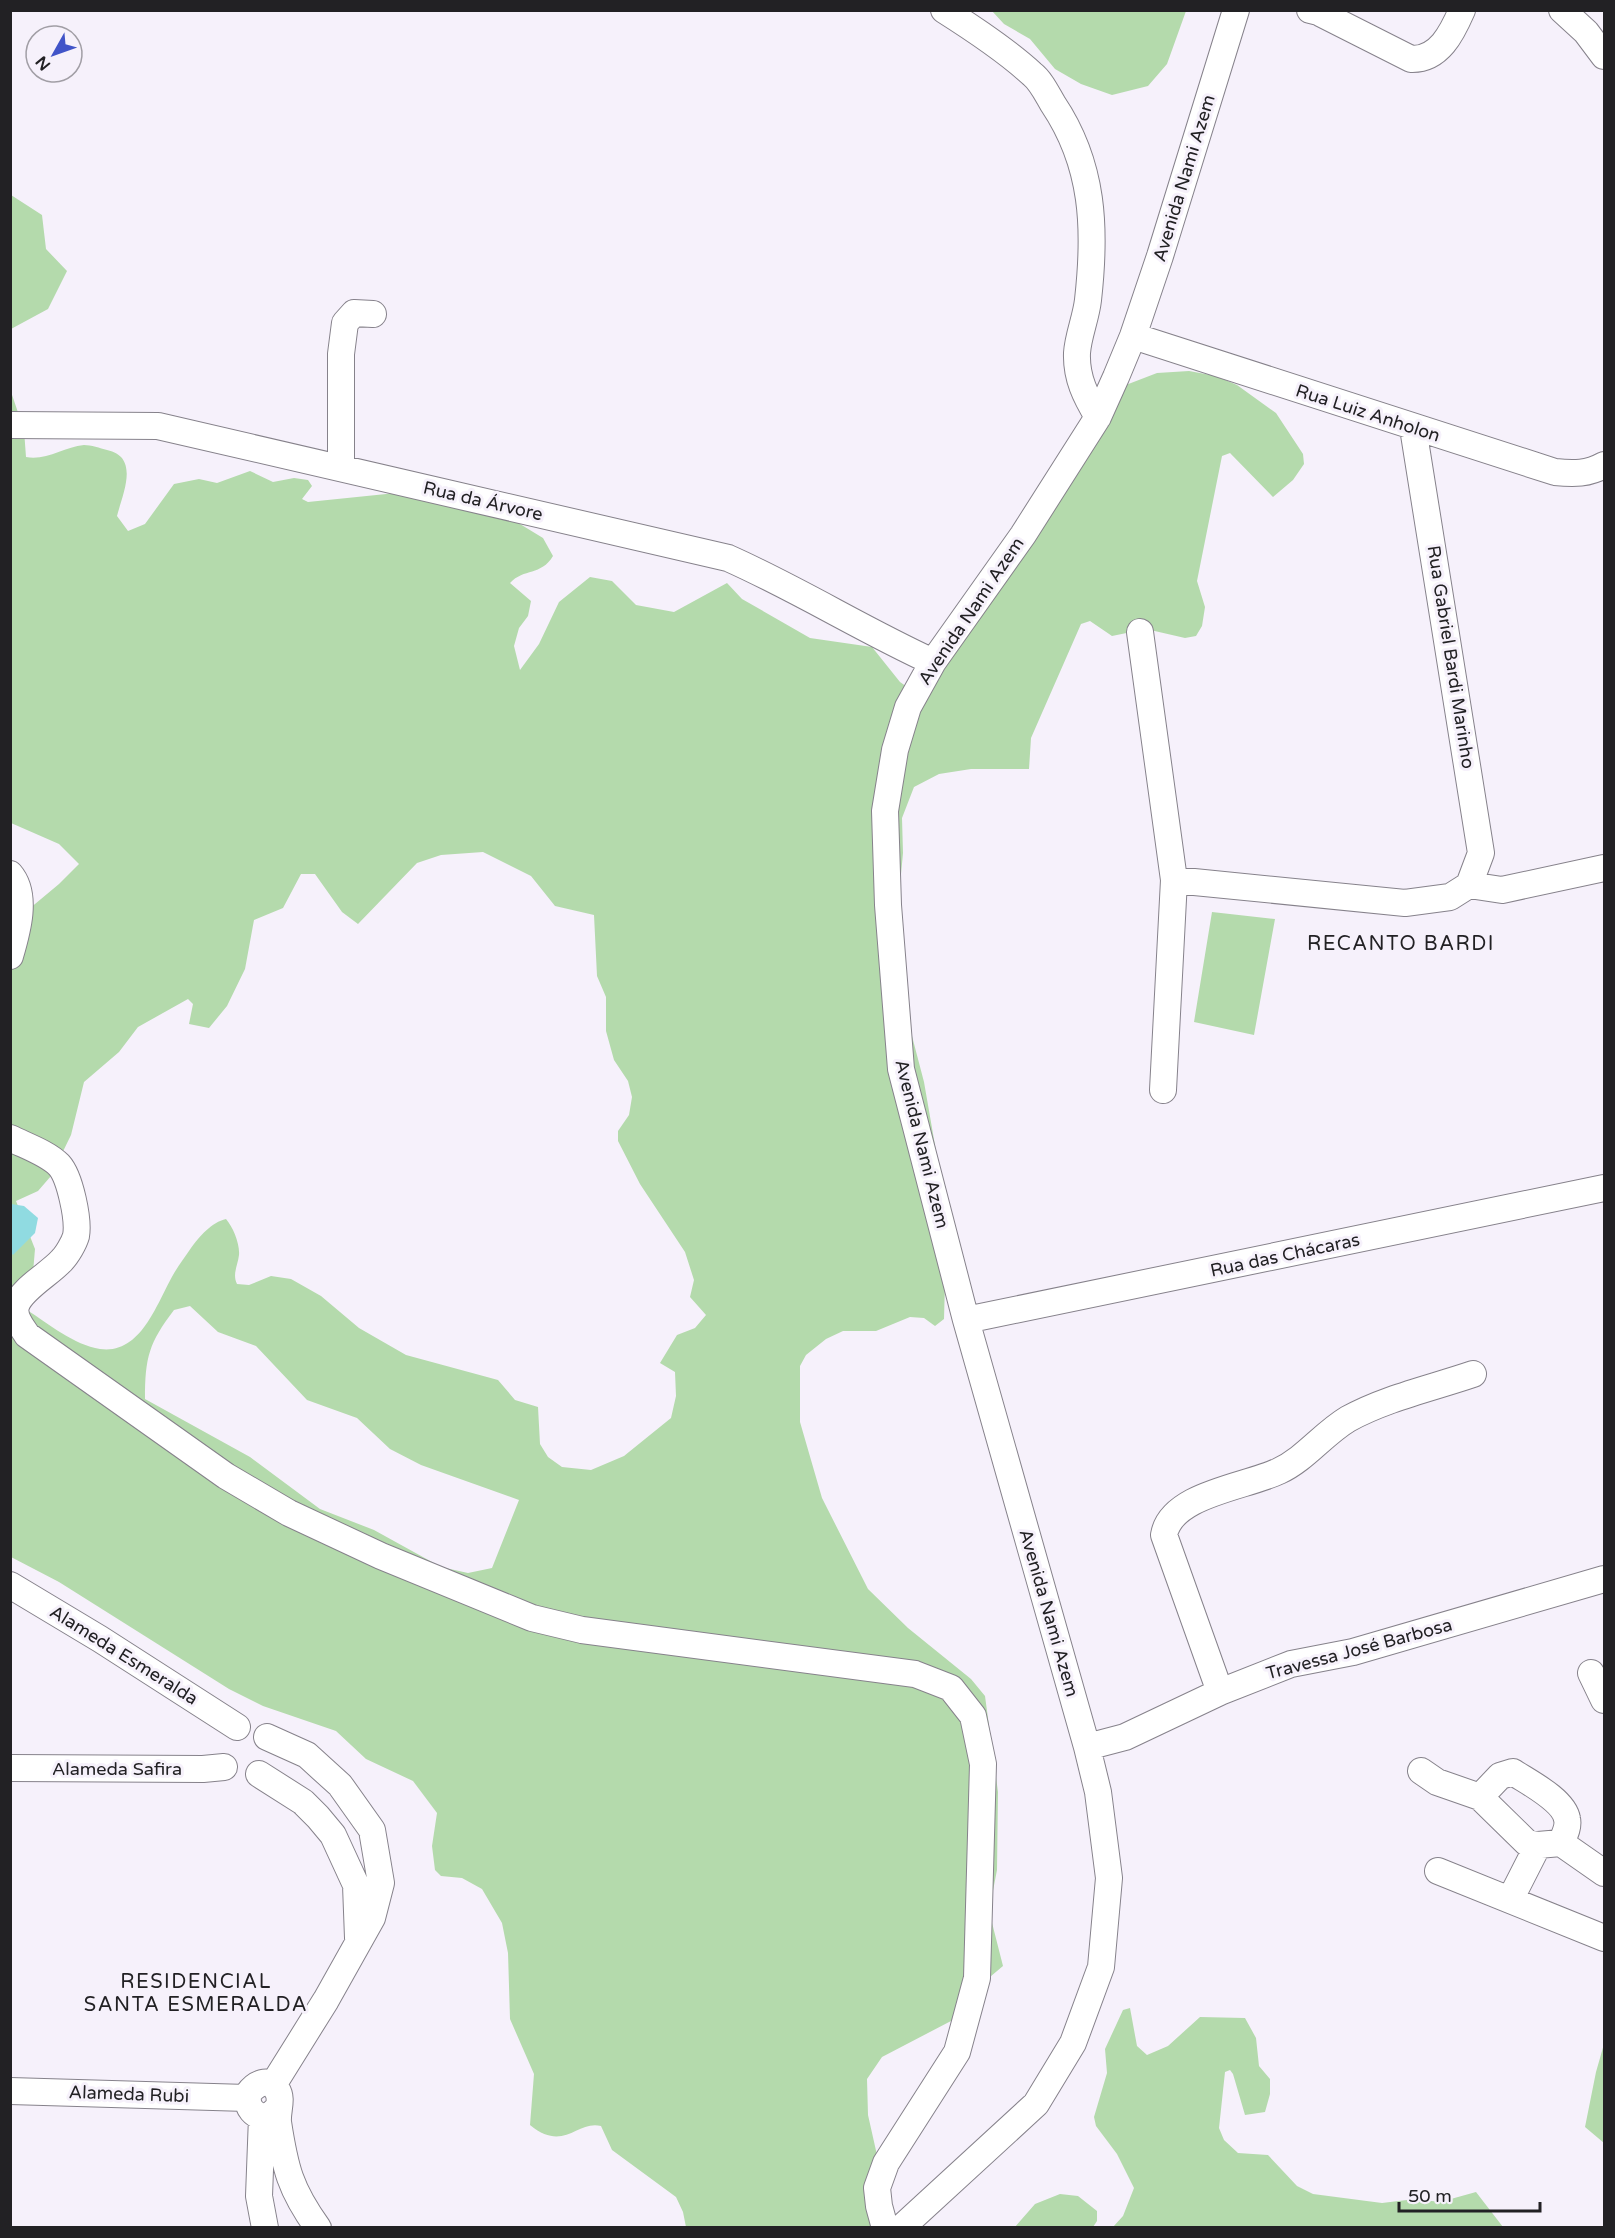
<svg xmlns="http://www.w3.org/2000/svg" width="1615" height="2238" font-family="'Varela Round',sans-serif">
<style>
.green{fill:#b4daac;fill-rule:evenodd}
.water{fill:#90dbe1}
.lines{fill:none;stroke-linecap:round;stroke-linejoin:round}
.minor-casing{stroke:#86828b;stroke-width:28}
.minor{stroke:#fff;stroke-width:26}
.labels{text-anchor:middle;stroke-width:6;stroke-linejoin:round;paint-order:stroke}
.street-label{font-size:18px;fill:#222124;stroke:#f6f1fb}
.neighbourhood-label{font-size:20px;letter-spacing:1.5px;fill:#222124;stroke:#f6f1fb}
</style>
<rect width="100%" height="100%" fill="#f6f1fb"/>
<path class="green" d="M992 11H1186L1167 64 1148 86 1112 95 1081 84 1055 69 1030 39 1004 24Z
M11 195 42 215 46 249 67 271 48 309 11 329Z
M1189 371 1216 376 1237 385 1276 413 1303 454 1304 464 1293 480 1273 497 1230 453 1222 456 1197 581 1205 607 1202 626 1196 636 1185 638 1146 629 1112 636 1090 621 1081 624 1031 738 1029 769H971L939 774 914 787 902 818 903 853 897 917 907 1017 924 1082 936 1151 945 1283 944 1319 935 1326 924 1318 910 1317 876 1331H843L826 1339 806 1355 800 1366V1422L822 1498 868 1589 908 1628 971 1679 985 1696 998 1792 997 1870 989 1911 1003 1966 978 1987 951 2021 882 2057 867 2079 868 2115 890 2213 889 2227H686L683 2212 676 2197 612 2150 601 2126C577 2120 564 2153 530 2125L534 2074 510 2019 508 1953 502 1923 482 1889 462 1878 441 1876 435 1870 432 1846 437 1813 413 1781 366 1759 336 1731 263 1706 229 1689 59 1582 11 1557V924L59 884 79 864 59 844 11 823 10 389 24 430 26 457C46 461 64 447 84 445 91 445 100 448 107 450 140 457 123 493 117 516L128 531 145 524 174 484 199 479 217 483 250 471 273 482 294 478 308 480 312 486 302 499 308 502 396 493 515 521 543 538 553 556C541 576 524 568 510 583L531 601 528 616 519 628 514 646 520 670 539 644 559 602 590 577 612 581 636 605 674 612 727 583 742 599 810 638 872 647 900 682 920 696 944 669 999 583 1118 388 1157 373ZM483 852 531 876 555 906 594 915 597 976 606 997V1031L614 1060 628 1081 632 1097 629 1115 618 1131V1141L640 1184 685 1252 694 1280 690 1297 706 1315 695 1328 677 1335 660 1363 675 1372 676 1396 671 1418 624 1456 591 1470 562 1467 548 1457 540 1444 538 1407 515 1400 498 1380 406 1355 359 1328 321 1296 291 1279 271 1276 249 1285 237 1284C232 1274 238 1265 239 1255 240 1244 233 1227 226 1219 212 1222 199 1237 191 1248 185 1257 178 1266 173 1275 157 1303 141 1355 100 1349 74 1345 49 1324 27 1310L33 1273 35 1249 16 1201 38 1191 51 1176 71 1135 84 1082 119 1052 138 1027 188 999 193 1004 189 1024 209 1028 227 1006 245 969 254 920 283 908 301 874H315L342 912 358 924 417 863 441 855ZM190 1306 218 1332 256 1346 307 1400 357 1418 390 1449 421 1465 519 1500 492 1568 468 1573 441 1567 374 1530 320 1509 250 1457 145 1399C145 1357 149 1343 174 1310Z
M1212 912 1275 919 1254 1035 1194 1022Z
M1130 2008 1137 2046 1147 2055 1168 2046 1200 2017 1245 2018 1256 2038 1259 2066 1270 2079V2094L1265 2112 1245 2115 1233 2074 1230 2070 1225 2072 1219 2128 1224 2140 1238 2153 1268 2155 1297 2186 1313 2194 1382 2203 1415 2199 1440 2202 1476 2192 1503 2227H1113L1123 2216 1134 2188 1117 2154 1096 2126 1094 2117 1107 2073 1105 2049 1123 2010Z
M1604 2044V2143L1585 2127 1596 2072Z
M1060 2194 1078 2196 1097 2211V2221L1093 2227H1015L1035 2204Z"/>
<path class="water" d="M11 1204 24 1206 38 1218 35 1233 13 1255 11 1253Z"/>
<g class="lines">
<g class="minor-casing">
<path id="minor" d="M944 10C974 29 1006 50 1032 74 1041 81 1047 94 1053 104 1094 165 1096 229 1088 300 1086 318 1078 336 1077 353 1076 378 1086 397 1098 417
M1310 10 1318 12 1411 59C1439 60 1452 33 1462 10
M1562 10 1586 32 1604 56
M1133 336 1555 472C1574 474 1588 474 1604 465
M10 425 158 426 728 558C798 589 863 630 933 662
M1413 428 1481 853 1469 885
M341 468V354L345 323 354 313 373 314
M1140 632 1174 880 1163 1090
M10 874C28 895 17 932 10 956
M1174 880 1405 903 1450 897 1469 885 1502 890 1604 868
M10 1138C26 1146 47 1153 59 1165 70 1177 79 1220 76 1236 74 1243 67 1255 62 1260 51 1273 21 1289 16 1306 13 1317 22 1327 27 1335L226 1476 289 1513 381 1556 532 1618 582 1630 915 1674 951 1688 973 1716 983 1764 977 1978 957 2052 886 2163 877 2188 879 2206 885 2228
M966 1320 1604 1188
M10 1585 100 1639 237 1727
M1591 1673 1604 1700
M1220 1692 1164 1535C1171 1494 1246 1487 1279 1471 1305 1459 1323 1434 1348 1419 1386 1398 1432 1388 1473 1374
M267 1737 307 1755 340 1785 372 1830 381 1883 372 1918 326 2000 273 2085
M1087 1747 1125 1737 1220 1692 1291 1664 1353 1652 1604 1579
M10 1768 203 1769 224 1767
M1421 1771 1437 1782 1480 1797 1527 1843 1538 1845 1561 1843 1604 1873
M259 1774 303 1802 318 1817 333 1835 356 1885 358 1938
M1480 1797 1500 1776 1513 1772C1528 1782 1564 1800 1567 1819 1569 1827 1564 1836 1561 1843
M1438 1871 1604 1938
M1510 1900 1538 1845
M10 2091 247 2098
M278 2108 267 2118C254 2116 246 2108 248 2094 255 2084 269 2076 277 2090 283 2099 277 2111 278 2122 285 2168 290 2189 318 2228
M262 2117 259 2196 265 2228
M901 2228 1036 2104 1073 2043 1101 1967 1109 1878 1098 1792 1087 1747 966 1320 901 1069 888 905 885 811 895 750 908 707 933 662 1023 535 1098 417 1116 377 1133 336 1160 256 1236 10"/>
</g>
<use href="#minor" class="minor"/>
</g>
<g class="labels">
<g class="street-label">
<text transform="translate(1184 178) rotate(-73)" y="6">Avenida Nami Azem</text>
<text transform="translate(1368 413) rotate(18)" y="6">Rua Luiz Anholon</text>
<text transform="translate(483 501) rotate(13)" y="6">Rua da Árvore</text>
<text transform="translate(971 611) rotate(-56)" y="6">Avenida Nami Azem</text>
<text transform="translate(1451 657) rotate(81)" y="6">Rua Gabriel Bardi Marinho</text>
<text transform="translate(922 1144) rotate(76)" y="6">Avenida Nami Azem</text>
<text transform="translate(1285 1255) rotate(-12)" y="6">Rua das Chácaras</text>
<text transform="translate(1049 1613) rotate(74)" y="6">Avenida Nami Azem</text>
<text transform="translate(1359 1649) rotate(-15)" y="6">Travessa José Barbosa</text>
<text transform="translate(124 1655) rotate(32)" y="6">Alameda Esmeralda</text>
<text x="117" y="1775">Alameda Safira</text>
<text transform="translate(129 2094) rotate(2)" y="6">Alameda Rubi</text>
</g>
<g class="neighbourhood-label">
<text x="1401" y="950">RECANTO BARDI</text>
<text x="196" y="1988">RESIDENCIAL<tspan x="196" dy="23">SANTA ESMERALDA</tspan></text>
</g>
</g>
<rect width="1615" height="2238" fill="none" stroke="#222124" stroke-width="24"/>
<g transform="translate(54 54) rotate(230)"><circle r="28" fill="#f6f1fb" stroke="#a19ea5" stroke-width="1.5"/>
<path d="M0-4.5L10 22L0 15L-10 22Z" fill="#4154c8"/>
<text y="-9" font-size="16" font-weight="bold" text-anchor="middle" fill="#222124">N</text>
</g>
<path d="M1399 2202v9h141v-9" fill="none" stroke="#222124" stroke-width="3"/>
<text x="1408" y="2202" font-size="18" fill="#222124" stroke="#f6f1fb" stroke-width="4.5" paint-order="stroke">50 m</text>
</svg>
